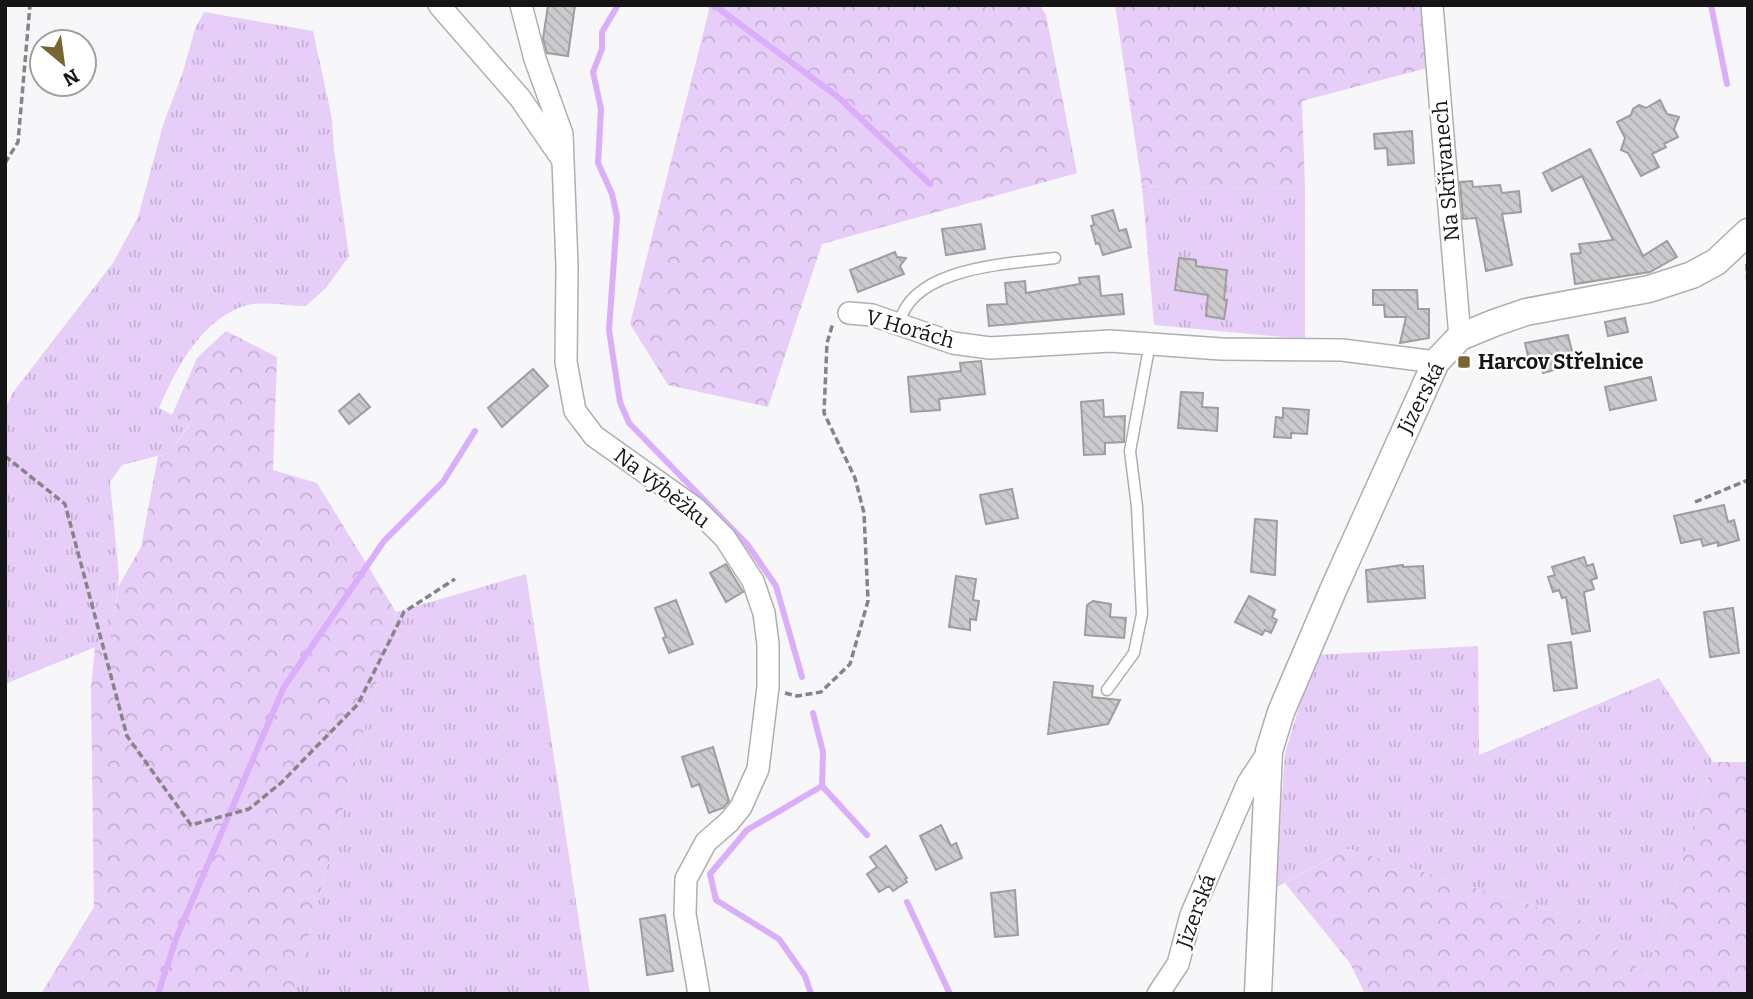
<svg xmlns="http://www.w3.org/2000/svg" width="1753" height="999" font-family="Bitter,serif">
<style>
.grass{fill:url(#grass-tufts)}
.forest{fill:url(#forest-crowns)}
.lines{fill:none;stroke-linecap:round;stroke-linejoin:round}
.stream{stroke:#daaefa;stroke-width:6}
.building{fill:url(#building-back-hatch);stroke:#9e9da0;stroke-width:2}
.service-casing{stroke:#b0aeb1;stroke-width:13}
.minor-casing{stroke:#b0aeb1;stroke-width:24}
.tertiary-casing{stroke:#b0aeb1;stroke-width:29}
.path{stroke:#858486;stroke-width:3.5;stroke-dasharray:7 3.5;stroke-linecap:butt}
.service{stroke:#fff;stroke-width:10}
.minor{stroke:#fff;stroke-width:21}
.tertiary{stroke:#fff;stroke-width:26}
.poi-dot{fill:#796533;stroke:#fff;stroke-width:2.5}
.labels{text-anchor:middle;stroke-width:5;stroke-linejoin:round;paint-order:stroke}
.street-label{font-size:21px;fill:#161516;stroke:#fff}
.poi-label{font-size:21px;font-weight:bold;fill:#161516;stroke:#fff;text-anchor:start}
</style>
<defs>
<pattern id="grass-tufts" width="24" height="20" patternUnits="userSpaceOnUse" patternTransform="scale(1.75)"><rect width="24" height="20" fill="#e7cef9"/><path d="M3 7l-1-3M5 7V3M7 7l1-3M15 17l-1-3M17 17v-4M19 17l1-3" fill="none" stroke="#c5b0d5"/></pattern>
<pattern id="forest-crowns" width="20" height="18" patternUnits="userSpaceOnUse" patternTransform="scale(1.75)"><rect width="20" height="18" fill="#e7cef9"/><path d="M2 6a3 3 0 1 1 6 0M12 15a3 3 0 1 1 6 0" fill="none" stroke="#c5b0d5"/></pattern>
<pattern id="building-back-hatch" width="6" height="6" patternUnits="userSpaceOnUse" patternTransform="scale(1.75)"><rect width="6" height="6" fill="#cccacd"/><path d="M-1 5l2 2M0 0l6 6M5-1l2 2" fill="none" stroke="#aeadaf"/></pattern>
</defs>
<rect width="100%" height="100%" fill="#f7f6f9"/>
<path class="grass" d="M204 12 313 31 332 119 334 150 349 256 326 288 306 306C290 306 262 301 247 305 201 319 177 367 159 408L190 424 169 453 122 465 110 482 119 577 110 641 5 684V408L14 391 113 263 138 217 164 122 182 75 195 29Z
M1142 186 1220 189 1305 187V339L1154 325Z
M526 574 590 994H293L396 612Z
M1478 646 1479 755 1659 678 1713 762 1647 976 1584 921 1348 849 1275 888 1285 753 1315 655Z"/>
<path class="forest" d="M708 5H1040L1046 15 1077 173 822 244 768 407 668 385 630 324 709 10Z
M1115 5H1422L1427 68 1302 101 1305 187 1220 189 1142 186Z
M226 331 277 357 273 470 317 483 396 612 293 994H41L94 907 91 688 95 647 110 640 118 587 141 547 158 456 169 453 190 425 172 415 197 358Z
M1713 762H1748V994H1365L1350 963 1285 883 1348 849 1584 921 1647 976Z"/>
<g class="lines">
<path class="stream" d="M618 5 602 32V49L593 72 601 109 598 163 612 194 617 217 609 330 620 402 629 423 747 544 776 586 802 677
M714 5 838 97 930 184
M1711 5 1727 84
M822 786 867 835
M907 902 950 994
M158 994 177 936 284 687 384 541 443 482 475 431
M811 994 805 976 779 939 716 900 710 874 747 830 822 786 823 752 813 713"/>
</g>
<path class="building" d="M548 5H575L568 56 547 53 543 39Z
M1660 100 1667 114 1679 117 1674 129 1678 137 1664 144 1666 147 1652 154 1659 167 1641 176 1628 153 1621 150 1625 138 1617 122 1631 115 1633 109 1639 105 1646 108Z
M1412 131 1414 163 1388 165 1387 148 1375 149 1374 134Z
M1590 149 1643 256 1667 241 1677 257 1650 272 1575 284 1571 254 1581 253 1579 244 1613 240 1582 176 1552 191 1543 173Z
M1472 181 1473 187 1500 185 1502 193 1519 191 1521 212 1502 214 1512 265 1486 271 1476 218 1463 219 1460 182Z
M1113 210 1119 231 1126 229 1131 247 1103 255 1099 243 1096 244 1091 226 1094 225 1092 216Z
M981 224 985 249 946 255 942 229Z
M895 252 897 257 906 258 900 266 904 274 858 292 850 270Z
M1179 258 1196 260V266L1227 270 1224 299 1227 300 1224 319 1206 316 1208 295 1175 290Z
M1099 276 1101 296 1122 294 1124 314 989 326 987 305 1007 304 1005 283 1025 281 1026 293 1080 284 1079 278Z
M1373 290H1417L1418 309H1429V338L1400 343 1406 317H1385L1384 305H1373Z
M1625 318 1628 332 1608 336 1605 322Z
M1568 335 1575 364 1543 373 1541 367 1531 370 1525 343Z
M981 361 985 394 939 399 940 410 911 412 908 377 961 371 960 363Z
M533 369 548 386 502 427 488 408Z
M1651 377 1656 400 1610 410 1605 387Z
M1181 392 1203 393 1202 407 1218 408 1217 431 1178 428Z
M359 394 370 407 349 424 339 411Z
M1103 400 1104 417 1125 416 1124 442 1105 443V454L1084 455 1081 402Z
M1283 408 1309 410 1307 434 1291 433V438L1274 437 1276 417 1283 418Z
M1012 489 1018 518 986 524 980 495Z
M1724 505 1728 522 1734 520 1739 540 1718 546V542L1703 546 1701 539 1681 543 1674 516Z
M1255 519 1277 521 1275 575 1251 572Z
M1584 557 1587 566 1593 564 1597 578 1591 580 1594 589 1584 592 1590 631 1572 634 1566 597 1562 598 1559 590 1553 592 1548 577 1555 575 1552 567Z
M726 564 743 592 726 602 710 573Z
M1403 565V567L1423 566 1425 598 1368 602 1366 570Z
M956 576 976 579 973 600 979 601 976 620 970 619V630L949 627Z
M1249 596 1275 610 1272 617 1277 620 1271 633 1265 630 1262 635 1235 622Z
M676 600 693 644 669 653 663 638 666 637 655 608Z
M1093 601 1111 604 1110 617 1126 618 1124 638 1085 635 1087 605Z
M1733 608 1739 653 1710 657 1704 612Z
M1571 642 1577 688 1554 691 1548 645Z
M1054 682 1093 686 1092 697 1120 700 1108 724 1048 734Z
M713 747 729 801 723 808 709 813 699 784 692 787 682 757Z
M941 825 951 846 956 843 962 858 936 870 920 836Z
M886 846 907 878 905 879 907 882 893 891 889 886 879 892 867 874 877 867 870 857Z
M1015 890 1018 935 995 937 991 893Z
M665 915 673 971 647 975 640 919Z"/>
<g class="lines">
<g class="service-casing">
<path id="service" d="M899 325C910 267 1007 264 1055 258
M1107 690 1134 653 1142 614 1137 507 1130 451 1150 343"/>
</g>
<g class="minor-casing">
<path id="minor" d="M439 5 520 98 562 159
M521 5 535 59 562 134 567 266 566 362 575 411 594 436 695 508 725 538 753 581 764 613 768 644V687L758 769 741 807 729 822 706 842 686 879 685 914 699 994
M1432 5 1460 337
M849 313 872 315 953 343 990 348 1110 341 1221 349 1342 350 1436 362
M1158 994 1178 964 1191 915 1248 783 1269 751"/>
</g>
<g class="tertiary-casing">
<path id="tertiary" d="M1258 994 1269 751 1281 712 1334 588 1436 362 1460 337 1494 323 1526 312 1649 289 1692 275 1716 262 1748 232"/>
</g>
<path class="path" d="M5 163 18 142 30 5
M1747 264 1748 292
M5 456 65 504 127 736 191 825 249 809 282 782 358 704 404 612 455 579
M1695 502 1748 480
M785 693 797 696 821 692 850 664 868 601 864 513 855 478 824 413 827 343 833 323"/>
<use href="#service" class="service"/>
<use href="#minor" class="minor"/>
<use href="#tertiary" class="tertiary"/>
</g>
<rect class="poi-dot" x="1457" y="355" width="14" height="14" rx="3.5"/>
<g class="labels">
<g class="street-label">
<text transform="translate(1446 171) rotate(-95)" y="7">Na Skřivanech</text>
<text transform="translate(910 329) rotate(16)" y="7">V Horách</text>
<text transform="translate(1421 398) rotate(-63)" y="7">Jizerská</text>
<text transform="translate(662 488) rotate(38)" y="7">Na Výběžku</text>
<text transform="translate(1196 911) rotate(-70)" y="7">Jizerská</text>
</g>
<g class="poi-label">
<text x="1478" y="369">Harcov Střelnice</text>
</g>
</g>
<rect width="1753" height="999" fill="none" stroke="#161516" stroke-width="14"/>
<g transform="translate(63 63) rotate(151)"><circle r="33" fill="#ffffff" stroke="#a2a1a2" stroke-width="2"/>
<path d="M0-5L12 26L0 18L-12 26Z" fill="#796533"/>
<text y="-10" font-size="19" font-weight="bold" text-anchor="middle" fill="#161516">N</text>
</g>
</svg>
